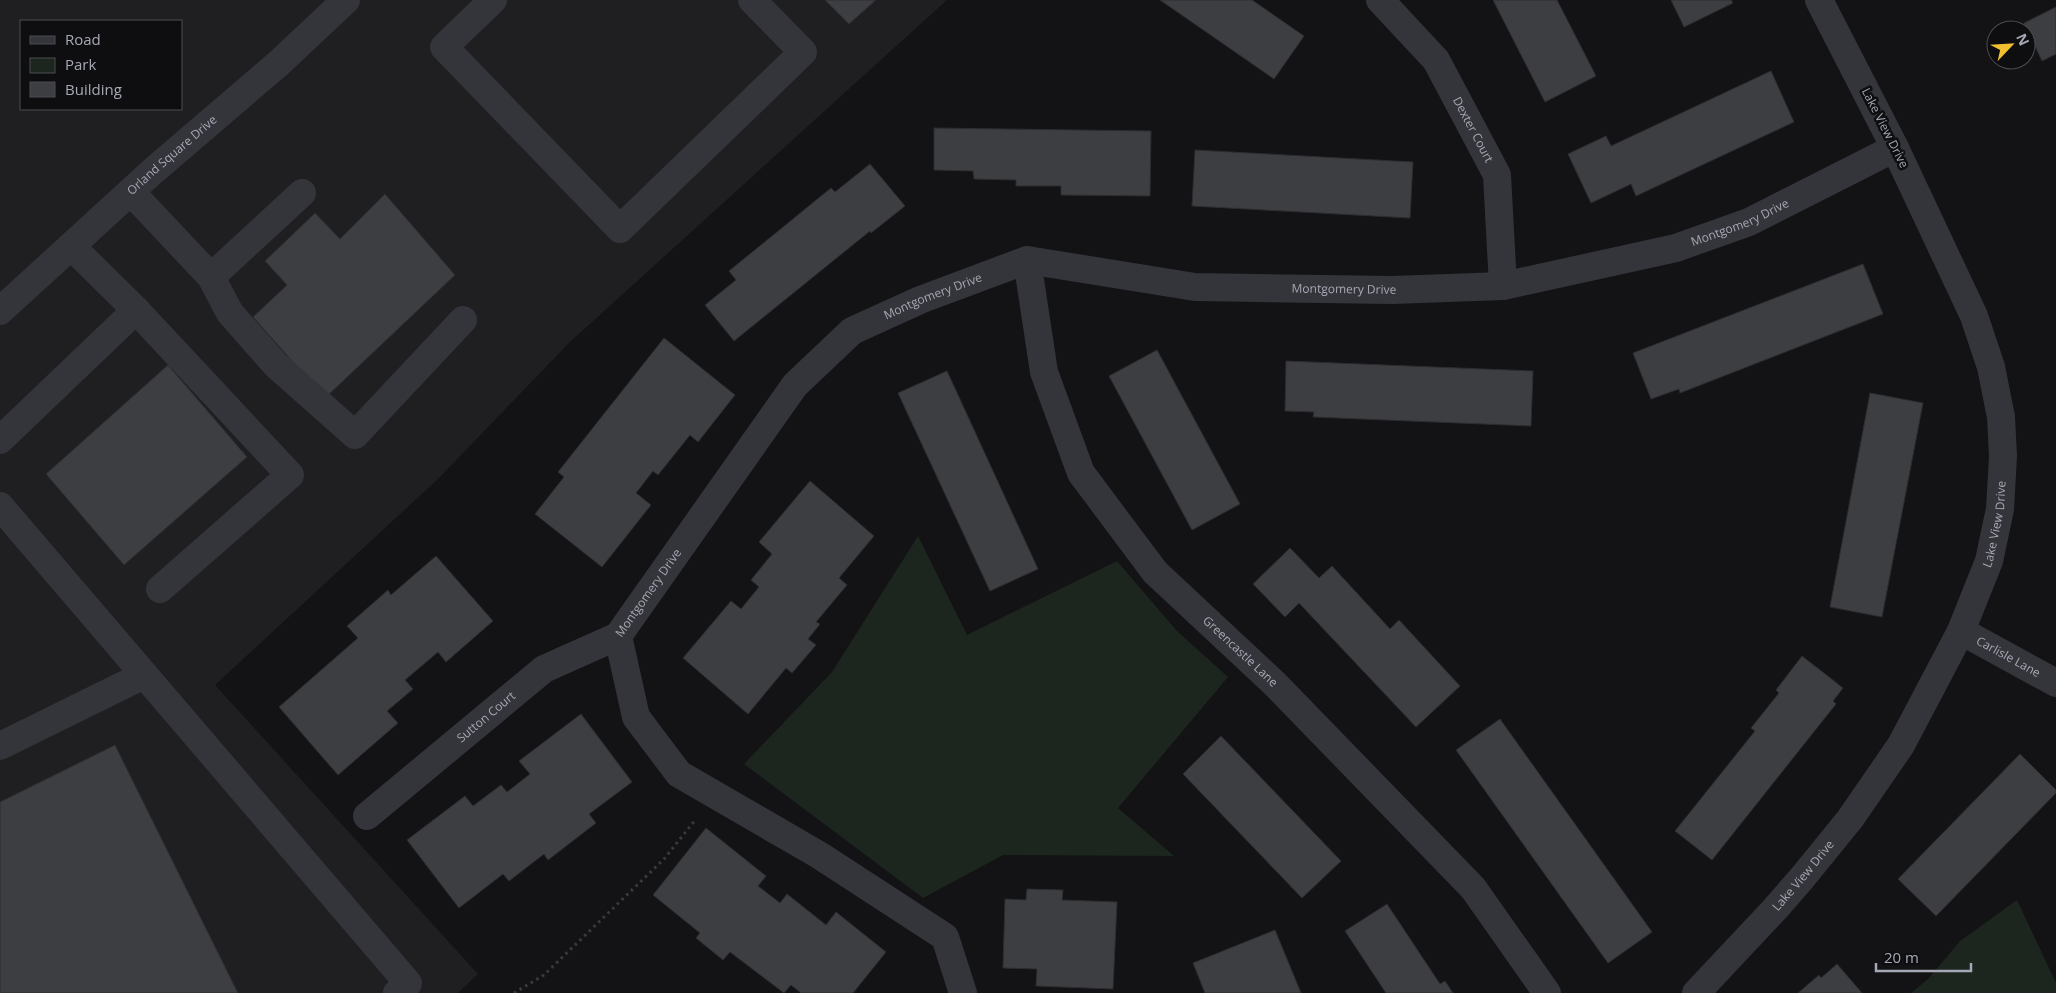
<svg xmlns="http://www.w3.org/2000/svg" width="2056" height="993" font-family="'Open Sans',sans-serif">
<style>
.built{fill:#1f1f22;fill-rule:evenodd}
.green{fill:#1d251f}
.building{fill:#3d3e42;stroke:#2d2d31}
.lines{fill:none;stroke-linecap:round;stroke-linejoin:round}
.path{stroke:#3a3b41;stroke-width:3;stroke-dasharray:2.5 4;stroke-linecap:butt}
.minor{stroke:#34353a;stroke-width:28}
.labels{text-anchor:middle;stroke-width:5;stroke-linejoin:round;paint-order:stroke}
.street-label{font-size:12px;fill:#a5a9b5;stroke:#0e0e10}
</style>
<rect width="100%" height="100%" fill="#131315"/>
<path class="built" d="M0 0H947L570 342 438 479 215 685 478 974 458 993H0ZM21 21H181V109H21Z"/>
<path class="green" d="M918 536 967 635 1117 561 1177 631 1228 677 1118 808 1174 856 1003 855 923 898 744 764 832 672Z
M2017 900 2056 983V993H1911L1928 979 1960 941Z"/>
<path class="building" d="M825 0H876L849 24Z
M1160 0H1252L1304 36 1274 79Z
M1493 0H1557L1596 76 1545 102Z
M1671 0H1731L1733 3 1684 27Z
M2056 7V54L2042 61 2024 23Z
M1771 71 1794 122 1636 196 1631 184 1591 203 1568 154 1606 136 1611 146Z
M934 128 1151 131 1150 196 1061 195V186H1016V180L974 179 973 171 934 170Z
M1195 150 1413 162 1410 218 1192 206Z
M870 164 905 206 871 233 870 231 734 341 705 305 736 280 729 271 831 188 835 192Z
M385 194 455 275 325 398 253 317 287 285 265 261 315 213 340 239Z
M1863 264 1883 314 1680 393 1679 389 1651 399 1633 353Z
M664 338 735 395 698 442 690 435 658 475 653 471 636 493 651 505 602 567 535 514 564 477 558 472Z
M1157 350 1240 504 1192 530 1109 376Z
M1286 361 1533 371 1531 426 1313 417 1314 412 1285 411Z
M168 365 247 457 124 565 46 474Z
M947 371 1038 569 990 591 898 393Z
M1870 393 1923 403 1882 617 1830 607Z
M810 481 874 536 839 578 847 585 816 622 820 624 808 639 816 645 792 673 786 668 748 714 683 658 731 601 741 609 759 587 751 580 772 554 759 542Z
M1290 548 1319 578 1332 566 1390 629 1399 620 1460 686 1416 727 1299 603 1285 617 1253 584Z
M436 556 493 621 446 662 438 652 405 680 413 689 387 711 398 723 338 775 279 707 358 638 347 626 388 590 391 595Z
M1802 656 1843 688 1833 701 1836 704 1712 860 1675 831 1755 731 1751 728 1779 693 1776 690Z
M581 714 632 782 589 814 596 823 548 860 544 854 509 881 503 874 459 908 407 840 465 796 473 806 501 785 507 792 530 774 519 761Z
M1500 719 1652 932 1608 963 1456 750Z
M1221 736 1341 861 1302 898 1183 774Z
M115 745 238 993H0V802Z
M2020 754 2056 790V793L1936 916 1898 879Z
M706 828 766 876 758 886 780 903 787 894 826 925 836 912 886 952 853 993H801L791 985 784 993 730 952 723 960 696 938 700 933 653 895Z
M1027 889 1063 890 1062 900 1117 902 1113 989 1036 986 1037 969 1003 968 1005 899 1026 900Z
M1387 904 1440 984 1445 981 1453 993H1386L1345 931Z
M1275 930 1301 993H1205L1193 963Z
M1837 964 1862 993H1798L1819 975 1821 978Z"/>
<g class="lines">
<path class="path" d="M514 993 544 975 664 859 696 819"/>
<g class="minor">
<path d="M493 0 444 47 620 229 803 52 752 0"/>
<path id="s1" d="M1380 0 1436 60 1497 175 1503 286"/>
<path d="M131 192 211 277 302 193"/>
<path id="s2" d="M1027 260 1044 372 1081 473 1155 572 1275 684 1473 888 1547 993"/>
<path d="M211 277 230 313 276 365 355 435 463 320"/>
<path d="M136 310 290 475 160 589"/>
<path id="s3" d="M0 311 153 171 279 63 346 0"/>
<path d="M0 440 136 310 71 246"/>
<path d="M0 506 408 983 397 993"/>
<path id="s4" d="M1961 631 2056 683"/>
<path d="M0 746 144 675"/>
<path id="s5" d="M367 816 544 669 618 636"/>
<path id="s6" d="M963 993 945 937 819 855 679 774 636 717 618 636 795 385 852 331 920 300 1027 260 1195 287 1392 290 1503 286 1676 248 1749 222 1895 148"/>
<path id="s7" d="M1696 993 1775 909 1802 878 1850 819 1901 745 1961 631 1989 561 2000 509 2003 456 2001 417 1991 367 1974 316 1895 148 1819 0"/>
</g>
</g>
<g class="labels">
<g class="street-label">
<text transform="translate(1885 128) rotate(63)" y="4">Lake View Drive</text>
<text dy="4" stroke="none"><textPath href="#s1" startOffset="161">Dexter Court</textPath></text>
<text dy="4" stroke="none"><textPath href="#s3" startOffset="232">Orland Square Drive</textPath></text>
<text dy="4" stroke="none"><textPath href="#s6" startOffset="1824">Montgomery Drive</textPath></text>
<text dy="4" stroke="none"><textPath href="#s6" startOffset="1419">Montgomery Drive</textPath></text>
<text dy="4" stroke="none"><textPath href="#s6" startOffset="999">Montgomery Drive</textPath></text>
<text dy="4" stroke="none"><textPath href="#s7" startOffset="564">Lake View Drive</textPath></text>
<text dy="4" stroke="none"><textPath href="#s6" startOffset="578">Montgomery Drive</textPath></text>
<text dy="4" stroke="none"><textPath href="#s2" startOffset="461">Greencastle Lane</textPath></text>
<text dy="4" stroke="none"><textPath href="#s4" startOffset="54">Carlisle Lane</textPath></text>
<text dy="4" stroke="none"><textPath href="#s5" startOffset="155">Sutton Court</textPath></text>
<text dy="4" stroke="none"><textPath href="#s7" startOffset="159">Lake View Drive</textPath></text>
</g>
</g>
<rect x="20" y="20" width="162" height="90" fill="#0e0e10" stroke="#4a4c52"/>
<rect x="30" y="36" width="25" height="8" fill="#34353a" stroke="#4a4c52"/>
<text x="65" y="45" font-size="15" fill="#a5a9b5">Road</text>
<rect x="30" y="58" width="25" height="15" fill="#1d251f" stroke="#4a4c52"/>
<text x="65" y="70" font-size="15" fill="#a5a9b5">Park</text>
<rect x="30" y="82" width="25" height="15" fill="#3d3e42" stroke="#4a4c52"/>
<text x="65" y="95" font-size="15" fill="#a5a9b5">Building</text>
<g transform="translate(2011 45) rotate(65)"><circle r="24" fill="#0e0e10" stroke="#4a4c52"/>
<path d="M0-4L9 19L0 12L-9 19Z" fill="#f1be2f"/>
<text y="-8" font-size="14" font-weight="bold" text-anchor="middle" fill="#a5a9b5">N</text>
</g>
<path d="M1876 963v8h95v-8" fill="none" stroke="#a5a9b5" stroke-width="2.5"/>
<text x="1884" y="963" font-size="15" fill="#a5a9b5" stroke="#0e0e10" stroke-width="4" paint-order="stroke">20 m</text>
</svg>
